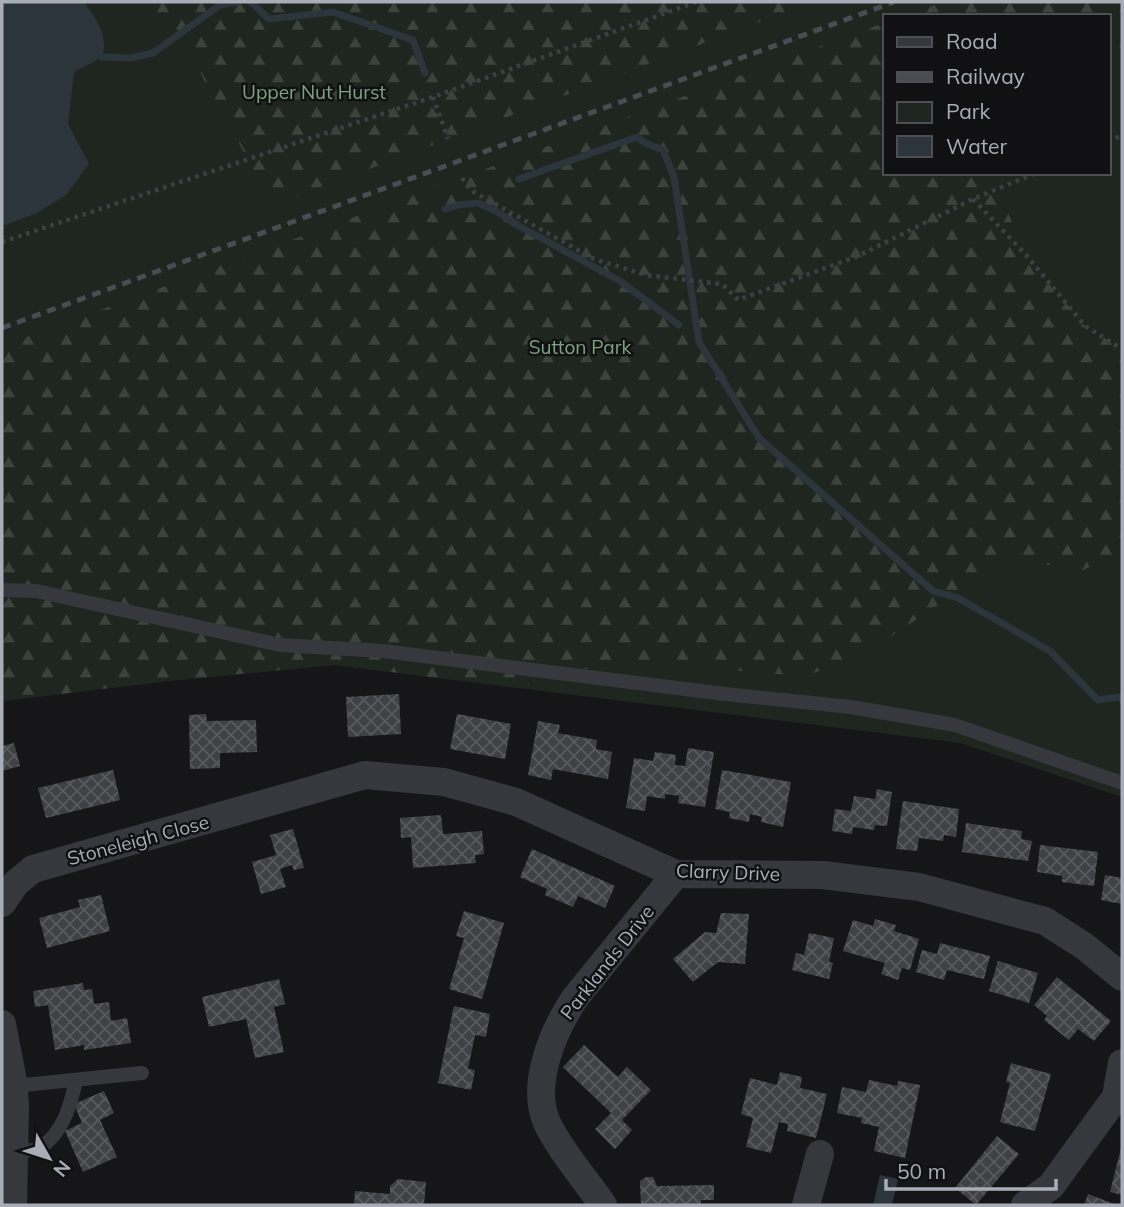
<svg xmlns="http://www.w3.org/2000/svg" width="1124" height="1207" font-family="Mulish,sans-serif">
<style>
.green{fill:#1e261f;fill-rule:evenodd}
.forest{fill:url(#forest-firs)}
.water{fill:#2c353c}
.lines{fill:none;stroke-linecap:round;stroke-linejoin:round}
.stream{stroke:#2c353c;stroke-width:7}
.building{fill:url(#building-cross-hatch)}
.path{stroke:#3d3f44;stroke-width:4.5;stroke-dasharray:3.5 5;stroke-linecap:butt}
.lane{stroke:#37383d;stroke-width:14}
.street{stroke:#37383d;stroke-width:28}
.rail{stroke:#4a4c52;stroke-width:5;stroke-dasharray:9 7;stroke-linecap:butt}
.labels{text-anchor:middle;stroke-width:5;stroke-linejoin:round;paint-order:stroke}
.park-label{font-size:19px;fill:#7fa381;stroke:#111113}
.street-label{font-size:19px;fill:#a8adb8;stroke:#111113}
</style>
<defs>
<pattern id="forest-firs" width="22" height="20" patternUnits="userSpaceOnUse" patternTransform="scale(1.75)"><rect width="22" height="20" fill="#1e261f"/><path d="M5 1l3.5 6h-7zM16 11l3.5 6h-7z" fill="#3c433d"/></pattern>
<pattern id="building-cross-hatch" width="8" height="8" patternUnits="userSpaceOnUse" patternTransform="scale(1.75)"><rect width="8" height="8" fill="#404145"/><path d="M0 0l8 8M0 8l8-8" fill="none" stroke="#595a5e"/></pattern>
</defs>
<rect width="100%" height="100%" fill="#161618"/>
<path class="green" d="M2 2H1122V797L960 743 334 665 169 681 2 701ZM884 16H1108V173H884Z"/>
<path class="forest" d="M127 2H813L273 205 192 58Z
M943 2H1122V51L1108 54V16H904Z
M884 23V173H1004L996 186 1027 256 1085 326 1122 349V551L1083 570 1007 559 857 659 804 676 613 661 520 688 334 665 169 681 2 701V346Z"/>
<path class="water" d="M2 2H84C96 19 109 35 102 57L74 72 68 124 89 164 66 195 37 213 2 226Z
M880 1175 898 1179 892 1205H873Z"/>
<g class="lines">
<path class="stream" d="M251 2 269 19 333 12 413 40 425 73
M102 57 130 58 153 53 220 5 238 2
M519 179 637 137 645 143 663 150 674 177 699 342 759 438 933 591 958 598 1050 651 1098 700 1119 697 1122 700
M445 209 458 205 478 203 496 211 517 225 620 281 679 325"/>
</g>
<path class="building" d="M399 694 401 734 348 737 346 697Z
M206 714 207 721 256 720 257 752 220 753V768L190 769 189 715Z
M457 714 511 724 505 759 450 749Z
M538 721 560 725 558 733 597 740 596 749 612 752 608 779 553 769 551 780 528 775Z
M14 743 20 766 2 771V746Z
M688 748 714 752 705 807 678 803 679 796 665 794V799L647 796 645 811 626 808 634 758 653 761 655 752 676 755 675 765 685 766Z
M113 770 120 800 46 818 38 788Z
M722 770 791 782 783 827 761 822 762 817 750 814 749 822 729 818 730 812 715 809Z
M877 789 892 792 887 826 875 825 874 830 853 827 852 834 832 831 835 809 851 811 854 796 875 799Z
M903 801 959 809 956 837 944 835 943 841 919 838 917 851 896 849Z
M441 815 443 834 482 831 484 854 475 855 476 863 413 868 411 837 401 838 400 818Z
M966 823 1022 831 1021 839 1032 841 1028 861 962 852Z
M293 829 304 868 294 870 292 865 280 869 286 887 261 894 252 862 276 855 270 835Z
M1040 845 1098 852 1094 886 1062 882V876L1037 872Z
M532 849 615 886 605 908 578 896 573 907 545 895 547 889 520 877Z
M1105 875 1122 878V904L1101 900Z
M101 895 110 931 47 948 39 918 80 907 78 900Z
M464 911 504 923 482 999 449 989 464 938 456 936Z
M721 913 749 914 745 964 718 962 693 982 673 959 705 932 716 933Z
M875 919 896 925 894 931 919 939 910 970 902 968 898 980 881 974 885 963 843 951 853 920 873 926Z
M809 933 834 938 829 962 833 963 829 979 792 970 796 953 804 955Z
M940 943 990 956 984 979 947 970 944 980 916 972 922 950 937 954Z
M998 961 1038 973 1029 1003 989 991Z
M1057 977 1111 1021 1094 1041 1078 1029 1069 1040 1044 1020 1047 1016 1034 1005Z
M279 979 285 1004 274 1007 284 1052 255 1058 246 1019 209 1027 202 997Z
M83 983 84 990 92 989 94 1004 109 1002 111 1021 127 1018 131 1043 84 1050V1045L55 1050 48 1005 35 1007 33 991Z
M454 1006 490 1014 486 1037 475 1035 468 1069 475 1070 471 1090 438 1083Z
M584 1045 618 1077 627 1067 651 1090 622 1120 632 1130 615 1149 595 1129 611 1113 563 1067Z
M1011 1063 1051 1074 1035 1131 1000 1122 1010 1083 1006 1082Z
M780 1072 802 1077 800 1088 827 1094 816 1138 787 1131 788 1124 779 1122 771 1153 746 1147 753 1118 741 1114 750 1078 777 1085Z
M869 1080 897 1086 898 1081 920 1085 905 1158 874 1151 879 1127 861 1123 862 1118 837 1113 842 1087 866 1092Z
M104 1091 114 1113 100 1120 117 1157 83 1172 65 1131 82 1123 74 1104Z
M997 1136 1019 1154 976 1205 955 1188Z
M1121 1148H1122V1195L1110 1192Z
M646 1177H653L657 1186 714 1185V1200H701V1205H641L640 1181Z
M398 1179 426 1182 424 1205H354L355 1191 390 1194V1186Z
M1088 1194 1117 1205H1084Z"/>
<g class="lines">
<path class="path" d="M433 97 448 139
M1108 142 1122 135
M462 178 472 191 594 259 646 275 722 284 738 300 858 256 973 199 1036 173
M973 199 1027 256 1085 326 1122 349
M2 242 433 97 696 2"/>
<path class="lane" d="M2 590 36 591 280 645 383 651 725 694 851 707 955 725 1122 783
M14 1086 142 1073
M14 1152C22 1151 35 1151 41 1147 63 1133 71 1104 76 1080"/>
<path class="street" d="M2 903 16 883 33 869 365 775 444 782 516 802 676 874 823 875 919 887 1045 921 1084 946 1122 977
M2 1024 14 1086 15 1108 13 1205
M603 1205C585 1179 562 1153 548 1125 529 1086 553 1031 575 998L676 874
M806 1205 820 1154
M1025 1205 1051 1186 1116 1097 1122 1063"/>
<path class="rail" d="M2 328 894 2"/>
</g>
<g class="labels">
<g class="park-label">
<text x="314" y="99">Upper Nut Hurst</text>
<text x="580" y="354">Sutton Park</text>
</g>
<g class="street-label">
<text transform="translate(138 840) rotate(-15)" y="7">Stoneleigh Close</text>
<text transform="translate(728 872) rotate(2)" y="7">Clarry Drive</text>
<text transform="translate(607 962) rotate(-52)" y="7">Parklands Drive</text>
</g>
</g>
<rect width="1124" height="1207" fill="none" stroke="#a8adb8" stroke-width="7"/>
<rect x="883" y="14" width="228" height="161" fill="#111113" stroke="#4d4f55" stroke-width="2"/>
<rect x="897" y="37" width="35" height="10" fill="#37383d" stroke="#4d4f55" stroke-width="2"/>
<text x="946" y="49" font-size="21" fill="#a8adb8">Road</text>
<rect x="897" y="72" width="35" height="10" fill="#4a4c52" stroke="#4d4f55" stroke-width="2"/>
<text x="946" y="84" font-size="21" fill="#a8adb8">Railway</text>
<rect x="897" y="102" width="35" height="21" fill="#1e261f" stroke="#4d4f55" stroke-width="2"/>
<text x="946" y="119" font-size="21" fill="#a8adb8">Park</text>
<rect x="897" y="136" width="35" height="21" fill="#2c353c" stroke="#4d4f55" stroke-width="2"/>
<text x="946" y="154" font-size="21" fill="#a8adb8">Water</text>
<g transform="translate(49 1158) rotate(129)" stroke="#111113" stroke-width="5" paint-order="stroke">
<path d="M0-5L12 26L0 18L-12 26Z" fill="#a8adb8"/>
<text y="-10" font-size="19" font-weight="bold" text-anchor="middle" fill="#a8adb8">N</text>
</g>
<path d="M886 1179v10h170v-10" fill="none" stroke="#a8adb8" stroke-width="3.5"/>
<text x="897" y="1179" font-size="21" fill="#a8adb8" stroke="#111113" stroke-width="5" paint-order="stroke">50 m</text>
</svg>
